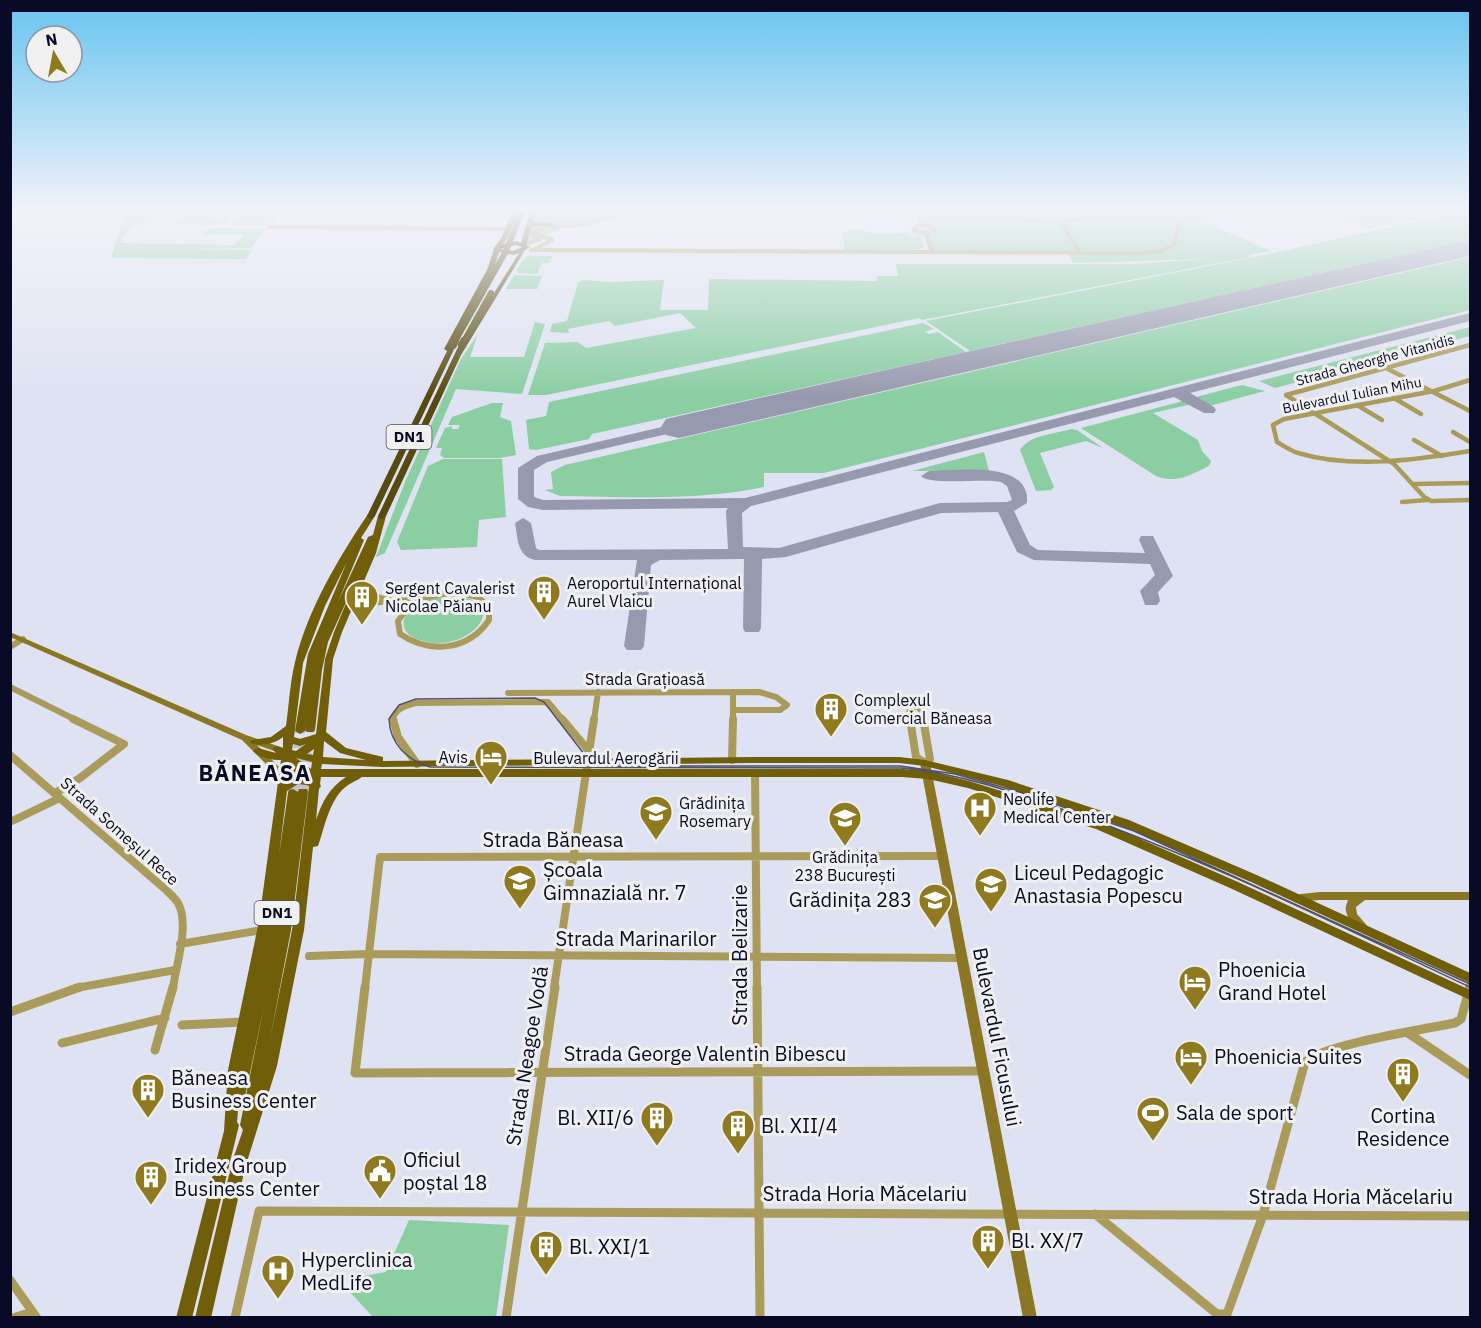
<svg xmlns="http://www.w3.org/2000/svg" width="1481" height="1328" font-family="'IBM Plex Sans',sans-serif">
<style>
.green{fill:#8acea2}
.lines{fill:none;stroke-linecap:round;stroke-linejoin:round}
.taxiway{fill:#979aae;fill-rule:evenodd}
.runway{fill:#979aae;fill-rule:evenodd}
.primary-tunnel{stroke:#bfc2d3;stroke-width:10;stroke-dasharray:10 5;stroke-linecap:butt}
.street-far4{stroke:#ab9b5b;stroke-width:4}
.street-far3{stroke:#ab9b5b;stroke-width:4.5}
.street-far2{stroke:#ab9b5b;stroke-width:6}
.street-far1{stroke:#ab9b5b;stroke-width:8}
.street{stroke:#ab9b5b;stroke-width:9}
.secondary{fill:#8b7723;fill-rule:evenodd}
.primary{fill:#705e08;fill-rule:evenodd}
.highway{fill:#574a0f;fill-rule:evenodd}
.tram{stroke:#4f5269;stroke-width:1.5}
.highway-bridge-far1{stroke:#574a0f;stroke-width:6}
.highway-bridge{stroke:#574a0f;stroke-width:8}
.labels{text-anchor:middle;stroke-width:6;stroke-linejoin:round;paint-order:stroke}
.far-street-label{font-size:14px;fill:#090b26;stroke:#f0f0f0}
.shield{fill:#f0f0f0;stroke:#4e5063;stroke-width:1.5}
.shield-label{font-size:15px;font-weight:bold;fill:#090b26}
.poi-label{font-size:16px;fill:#090b26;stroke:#f0f0f0;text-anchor:start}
.street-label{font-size:16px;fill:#090b26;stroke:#f0f0f0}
.near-street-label{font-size:20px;fill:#090b26;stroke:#f0f0f0}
.near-poi-label{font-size:20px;fill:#090b26;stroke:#f0f0f0;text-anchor:start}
.district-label{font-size:22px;font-weight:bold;letter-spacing:1.5px;fill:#090b26;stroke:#f0f0f0}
</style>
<rect width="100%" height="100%" fill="#dfe2f2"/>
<path class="green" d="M126 211H282L269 226 229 225 241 213H220L214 217 232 218 224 225 173 224 180 218H157L147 225H131L120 243 234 245 244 235H202L209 228H267L251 248 177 249 253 250 246 259 111 258Z
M533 211H617L591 220 625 211 575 226V224L541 236 540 239 529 241 528 237 531 236 525 234 536 218 532 215Z
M917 211H1257L1199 220 1271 251 1248 255 1250 257 922 320 919 318 546 395H528L545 343 578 342 586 348 696 328 680 313 615 326 609 321 568 329 569 333 550 332 552 324 567 321 578 283 583 280 610 282 664 280 660 310H708L709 280 711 279 877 281V276H898L896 264H1136L1204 259 1073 263 1067 252H932L925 232 934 228 920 225Z
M1324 211H1454L1369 229Z
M1462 211H1470V240L970 351 926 321 1255 257Z
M855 228 876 234 906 233 914 238H917L911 232 923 236 919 238 922 239 924 248 914 250H845L842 233Z
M527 256H553L549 263H542L537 274 518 273 516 270Z
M1470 257V310L912 451 824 473H764V487C697 501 628 497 560 496L545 490 553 489 551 472 565 465Z
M514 275 542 276 537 289H506Z
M535 322 545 324 522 394 456 389 385 553 376 557 405 482 461 359 478 334 470 357H524Z
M923 323 934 329 925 332 929 334 938 332 966 352 592 434 589 439 536 450 529 449 526 420 546 416 549 402Z
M1470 327V336L1275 388 1259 381Z
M1242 385 1265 391 1213 405H1208L1196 397Z
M1183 401 1192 404 1153 413 1198 440 1202 451 1211 461 1209 466C1190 475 1177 484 1156 476L1081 428Z
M492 403H503L500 417 511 421 516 455 500 458H444L440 455 442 448H436L445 428 452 426V429H458L460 425H448L452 417Z
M1071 429 1077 430 1103 448 1086 441 1040 453 1054 487 1051 490 1036 491 1020 450C1029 435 1055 434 1071 429Z
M984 452 989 471H912Z
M443 459H502L506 517 479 520 477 547 401 550 397 542 428 466Z
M444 596C522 594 468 660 417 639 411 637 406 633 404 627 400 607 430 599 444 596Z
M409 1220 509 1225 496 1317H373L348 1290 353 1278 386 1272Z"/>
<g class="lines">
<path class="taxiway" d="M1470 313V321L1190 393 1214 407 1216 410 1214 413H1204L1174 397 751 506 742 513 743 547 779 548 940 503 1007 502 1012 500 1007 486 1001 482C984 478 930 486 921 476L929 471C955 471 1031 459 1027 503L1014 511 1030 545 1038 550 1145 553 1139 540 1141 536H1153L1173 576 1158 592 1160 601 1157 605H1145L1140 591 1155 575 1150 564 1034 560 1017 552 998 512 941 513 786 557 762 559 761 628 759 632H745L743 628 744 559 660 560 651 565 644 646 641 650H627L624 646 637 560H535C517 556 518 539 515 523L523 518 531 523 536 548 539 550 728 549 726 511 728 508 543 510 528 507 518 499V468L537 456 679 423 684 424 686 427 684 430 547 462 534 470V497L543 500 745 498Z"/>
<path class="runway" d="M1470 240V256L679 438 666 435 661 427 666 419 679 416Z"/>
<path class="primary-tunnel" d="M303 792 310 730
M293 793 300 731"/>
<path class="street-far4" d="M917 211 920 223 924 225
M988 211C1025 226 1067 219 1106 218L1116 216 1122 211
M1057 218 1081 253
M918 225 930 226 935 230 925 232 913 230Z
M270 227 509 229
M922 232 926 234 932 252
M524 244 539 240 532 233 540 227
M537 248 552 240 538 235 537 231 541 228 586 224 628 211
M531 250 1144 253 1161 251 1174 245 1180 217 1216 211"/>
<path class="street-far3" d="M1386 368 1470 411
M1470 380 1434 391 1284 419 1273 425 1277 442C1284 446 1291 451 1298 453 1351 469 1416 460 1470 451
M1286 395 1394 464 1427 500 1402 502
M1286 395 1470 345
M1394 398 1421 414
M1357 405 1382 420
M1453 432 1470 442
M1414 440 1442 456
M1413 484 1470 483
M1426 498 1431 501 1470 500"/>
<path class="street-far2" d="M360 581C372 602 395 603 417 599
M459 593 478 597 489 607V620C468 651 430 654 400 634L398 621C412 599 434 593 459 593Z
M348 609 361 603 381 602
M10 647 23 639
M10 687 76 720
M508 693 759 692 776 697 787 705 780 710H733
M392 720C396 708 405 706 416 703L548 702 563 720
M594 720 598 692
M733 720V692
M910 720 909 712 917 705 922 712 923 720"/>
<path class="street-far1" d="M393 719 398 737 417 764
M562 719 589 751
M910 719 916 757 925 763 930 759 923 719
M10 755 165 889C169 893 175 898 178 903 190 924 176 965 173 988
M732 760 733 719
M755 773 757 988
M55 793 80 778 124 744 73 719
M10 822 60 798
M180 944 262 930
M309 956 369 954 962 958
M76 988 175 970
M365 988 380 857 943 856
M554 988 594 719
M1469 988 1470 986"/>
<path class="street" d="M365 987 355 1073 983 1071
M757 987 760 1318
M10 1012 80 987
M182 1025 243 1022
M1408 1033 1470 1075
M62 1043 165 1018
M155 1050 173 987
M1095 1214 1217 1314H1227L1263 1215 1305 1062C1322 1045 1425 1029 1455 1023L1461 1019 1470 987
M10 1280 37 1318
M13 1318 32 1312
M235 1318 259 1211 1470 1216
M506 1318 555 987"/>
<path class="secondary" d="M10 632 246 735 286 749 288 751 286 753 283 754 257 745 278 766 287 769 289 771 287 773 284 774 272 770 242 740 10 637Z
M925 760 928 761 930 763 1037 1318H1023L920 763 922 761Z
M1319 892H1470V900H1365L1356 907 1357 914 1369 928 1368 931C1366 931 1364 932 1362 932 1355 930 1347 918 1346 911 1345 906 1347 904 1348 900H1319L1297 902 1293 901 1292 898 1293 895Z"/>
<path class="primary" d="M368 514H371L375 516 361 538 364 540 338 602 368 537 373 535 378 516 382 514 386 516 376 553 342 632 333 659 326 732 346 748 383 757V761L753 757H899L925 760 1008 780 1129 820 1259 876 1470 973V983L1251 882 1121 826 1002 786 925 766 899 763H753L382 767 322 764 321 769H902L928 771 969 781 1104 823 1238 882 1470 990V1000L1230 888 1096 829 968 788 928 779 902 777H362C356 781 348 784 342 790 329 804 325 825 319 843L318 846 313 847 304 930 277 1066 245 1168 211 1318H195L232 1162 243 1130 240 1125 265 1001 243 1106 241 1110 238 1111 237 1122 239 1125 192 1318H176L224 1131 228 1070 259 921 281 760C272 760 260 758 253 751L255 749 258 748 276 753 272 749 274 747 277 746 283 748V737C275 744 262 746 252 744L250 742 252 740 271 737 286 726C289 705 290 682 295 662 308 609 338 559 368 514ZM347 562 308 654 295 731 300 734 305 731 306 723 305 730 307 732H313L315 730 322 670 328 642 352 589 334 632 325 659 316 734 300 739 294 737 303 663 325 606ZM324 741 340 753 366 760 323 757ZM293 744 300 746 306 744 296 751 292 750ZM314 749 313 755 307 754ZM296 758 312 762 311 769ZM289 775 309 777 311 776 310 779 298 777 289 780ZM321 777H346C330 787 322 802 316 820L319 789 321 786 320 784ZM298 784 306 785 309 786 292 930 270 1039 291 930 308 792 307 789H299L298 792 293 789 289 790 288 793 279 855 287 791Z"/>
<path class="highway" d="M512 211H518L508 237 503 244 517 241 521 243 530 211H536L533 222H551L554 224 551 226H532L526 245 530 247 525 250 461 355 386 516 382 519 379 518 378 516 459 345 463 343 519 253 514 255 499 252 494 268 454 343 456 345 375 516 371 519 368 518 367 516 447 351 444 349 488 268 494 248 502 237ZM516 245 522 247 513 251 500 249Z"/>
<path class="tram" d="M1470 984 1134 831 1016 791 955 774 900 766H605L588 759 544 702 535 698 416 699 399 705 389 719C390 744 407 760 430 767L901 768C959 773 1013 792 1067 811 1206 859 1337 925 1470 987"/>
<path class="highway-bridge-far1" d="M454 343 506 251 522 211
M463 343 491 293"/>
<path class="highway-bridge" d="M453 345 455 341
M462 345 464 341"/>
</g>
<linearGradient id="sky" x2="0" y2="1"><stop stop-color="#67c4f0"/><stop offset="0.53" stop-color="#f1f2f9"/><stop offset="1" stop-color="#f1f2f9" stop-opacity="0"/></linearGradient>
<rect width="1481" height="397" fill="url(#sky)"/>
<defs>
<g id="building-pin" transform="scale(1.725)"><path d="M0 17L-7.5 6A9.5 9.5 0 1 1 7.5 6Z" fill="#8f7a1f" stroke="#f0f0f0"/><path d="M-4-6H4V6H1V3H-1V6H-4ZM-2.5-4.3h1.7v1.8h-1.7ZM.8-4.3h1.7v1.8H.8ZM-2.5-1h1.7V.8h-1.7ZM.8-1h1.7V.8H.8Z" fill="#fff"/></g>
<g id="hotel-pin" transform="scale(1.725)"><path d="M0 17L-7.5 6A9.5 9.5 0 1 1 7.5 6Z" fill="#8f7a1f" stroke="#f0f0f0"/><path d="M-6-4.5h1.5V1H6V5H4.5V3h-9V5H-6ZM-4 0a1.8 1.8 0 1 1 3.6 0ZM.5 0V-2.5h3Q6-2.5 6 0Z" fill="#fff"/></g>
<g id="hospital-pin" transform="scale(1.725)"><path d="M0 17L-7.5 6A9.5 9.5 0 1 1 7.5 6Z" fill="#8f7a1f" stroke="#f0f0f0"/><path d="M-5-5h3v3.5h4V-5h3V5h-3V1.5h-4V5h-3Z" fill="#fff"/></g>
<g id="school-pin" transform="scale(1.725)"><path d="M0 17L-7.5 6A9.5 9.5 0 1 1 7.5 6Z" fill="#8f7a1f" stroke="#f0f0f0"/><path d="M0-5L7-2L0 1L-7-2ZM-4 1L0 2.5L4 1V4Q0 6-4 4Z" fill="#fff"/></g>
<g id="stadium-pin" transform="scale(1.725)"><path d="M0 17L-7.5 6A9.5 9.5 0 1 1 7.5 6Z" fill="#8f7a1f" stroke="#f0f0f0"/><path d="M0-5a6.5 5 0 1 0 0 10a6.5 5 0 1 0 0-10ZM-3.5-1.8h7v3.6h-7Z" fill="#fff"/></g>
<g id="civic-pin" transform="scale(1.725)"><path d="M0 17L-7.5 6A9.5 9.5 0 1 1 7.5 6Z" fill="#8f7a1f" stroke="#f0f0f0"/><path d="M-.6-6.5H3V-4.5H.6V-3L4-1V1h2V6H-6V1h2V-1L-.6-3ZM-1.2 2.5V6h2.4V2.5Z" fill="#fff"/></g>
</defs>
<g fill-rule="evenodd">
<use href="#building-pin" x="544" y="592"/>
<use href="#building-pin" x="362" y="597"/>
<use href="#building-pin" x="831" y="709"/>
<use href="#hotel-pin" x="491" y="757"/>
<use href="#hospital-pin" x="980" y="808"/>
<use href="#school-pin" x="656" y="812"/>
<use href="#school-pin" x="845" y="818"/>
<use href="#school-pin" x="520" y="881"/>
<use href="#school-pin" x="991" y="884"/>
<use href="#school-pin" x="935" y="900"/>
<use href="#hotel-pin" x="1195" y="982"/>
<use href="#hotel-pin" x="1191" y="1057"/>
<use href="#building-pin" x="1403" y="1074"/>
<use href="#building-pin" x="148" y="1090"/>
<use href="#stadium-pin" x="1153" y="1113"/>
<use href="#building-pin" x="657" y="1118"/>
<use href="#building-pin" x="738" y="1126"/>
<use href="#civic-pin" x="380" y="1171"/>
<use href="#building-pin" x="151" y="1177"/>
<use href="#building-pin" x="988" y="1241"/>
<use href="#building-pin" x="546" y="1247"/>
<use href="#hospital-pin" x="278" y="1271"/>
</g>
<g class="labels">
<g class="far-street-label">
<text transform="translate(1375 360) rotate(-15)" y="5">Strada Gheorghe Vitanidis</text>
<text transform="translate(1352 395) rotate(-11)" y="5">Bulevardul Iulian Mihu</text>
</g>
<g class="shield">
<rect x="386.5" y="425" width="45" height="24" rx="4.5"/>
<rect x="254.5" y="901" width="45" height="24" rx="4.5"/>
</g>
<g class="shield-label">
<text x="409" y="442">DN1</text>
<text x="277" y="918">DN1</text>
</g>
<g class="poi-label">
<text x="567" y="589">Aeroportul Internațional<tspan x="567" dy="18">Aurel Vlaicu</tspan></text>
<text x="385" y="594">Sergent Cavalerist<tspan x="385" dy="18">Nicolae Păianu</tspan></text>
<text x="854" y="706">Complexul<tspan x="854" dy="18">Comercial Băneasa</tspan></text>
<text x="468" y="763" text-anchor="end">Avis</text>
<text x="1003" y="805">Neolife<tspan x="1003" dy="18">Medical Center</tspan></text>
<text x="679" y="809">Grădinița<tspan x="679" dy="18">Rosemary</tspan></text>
<text x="845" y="863" text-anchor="middle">Grădinița<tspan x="845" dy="18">238 București</tspan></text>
</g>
<g class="street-label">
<text x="645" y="685">Strada Grațioasă</text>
<text x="606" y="764">Bulevardul Aerogării</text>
<text transform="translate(120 831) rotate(42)" y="6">Strada Someșul Rece</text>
</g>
<g class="near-street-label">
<text x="553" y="847">Strada Băneasa</text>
<text x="636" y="946">Strada Marinarilor</text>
<text transform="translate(740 955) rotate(-90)" y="7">Strada Belizarie</text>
<text transform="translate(997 1037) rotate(79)" y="7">Bulevardul Ficusului</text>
<text x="705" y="1061">Strada George Valentin Bibescu</text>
<text transform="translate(527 1056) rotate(-81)" y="7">Strada Neagoe Vodă</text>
<text x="865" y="1201">Strada Horia Măcelariu</text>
<text x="1351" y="1204">Strada Horia Măcelariu</text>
</g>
<g class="near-poi-label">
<text x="543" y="877">Școala<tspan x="543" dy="23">Gimnazială nr. 7</tspan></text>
<text x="1014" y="880">Liceul Pedagogic<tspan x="1014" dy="23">Anastasia Popescu</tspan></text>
<text x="912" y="907" text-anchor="end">Grădinița 283</text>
<text x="1218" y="977">Phoenicia<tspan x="1218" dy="23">Grand Hotel</tspan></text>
<text x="1214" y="1064">Phoenicia Suites</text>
<text x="171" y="1085">Băneasa<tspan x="171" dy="23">Business Center</tspan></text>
<text x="1176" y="1120">Sala de sport</text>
<text x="1403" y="1123" text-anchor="middle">Cortina<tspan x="1403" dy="23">Residence</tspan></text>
<text x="634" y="1125" text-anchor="end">Bl. XII/6</text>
<text x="761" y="1133">Bl. XII/4</text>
<text x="403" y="1167">Oficiul<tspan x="403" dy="23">poștal 18</tspan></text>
<text x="174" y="1173">Iridex Group<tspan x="174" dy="23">Business Center</tspan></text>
<text x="1011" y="1248">Bl. XX/7</text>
<text x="569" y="1254">Bl. XXI/1</text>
<text x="301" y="1267">Hyperclinica<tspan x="301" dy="23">MedLife</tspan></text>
</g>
<g class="district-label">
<text x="255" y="781">BĂNEASA</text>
</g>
</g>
<rect width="1481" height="1328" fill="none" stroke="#090b26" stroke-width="24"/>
<g transform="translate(54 54) rotate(350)"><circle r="28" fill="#f0f0f0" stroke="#94949f" stroke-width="1.5"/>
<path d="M0-4.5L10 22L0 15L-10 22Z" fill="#8f7a1f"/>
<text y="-9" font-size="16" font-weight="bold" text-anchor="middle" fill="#090b26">N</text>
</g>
</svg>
